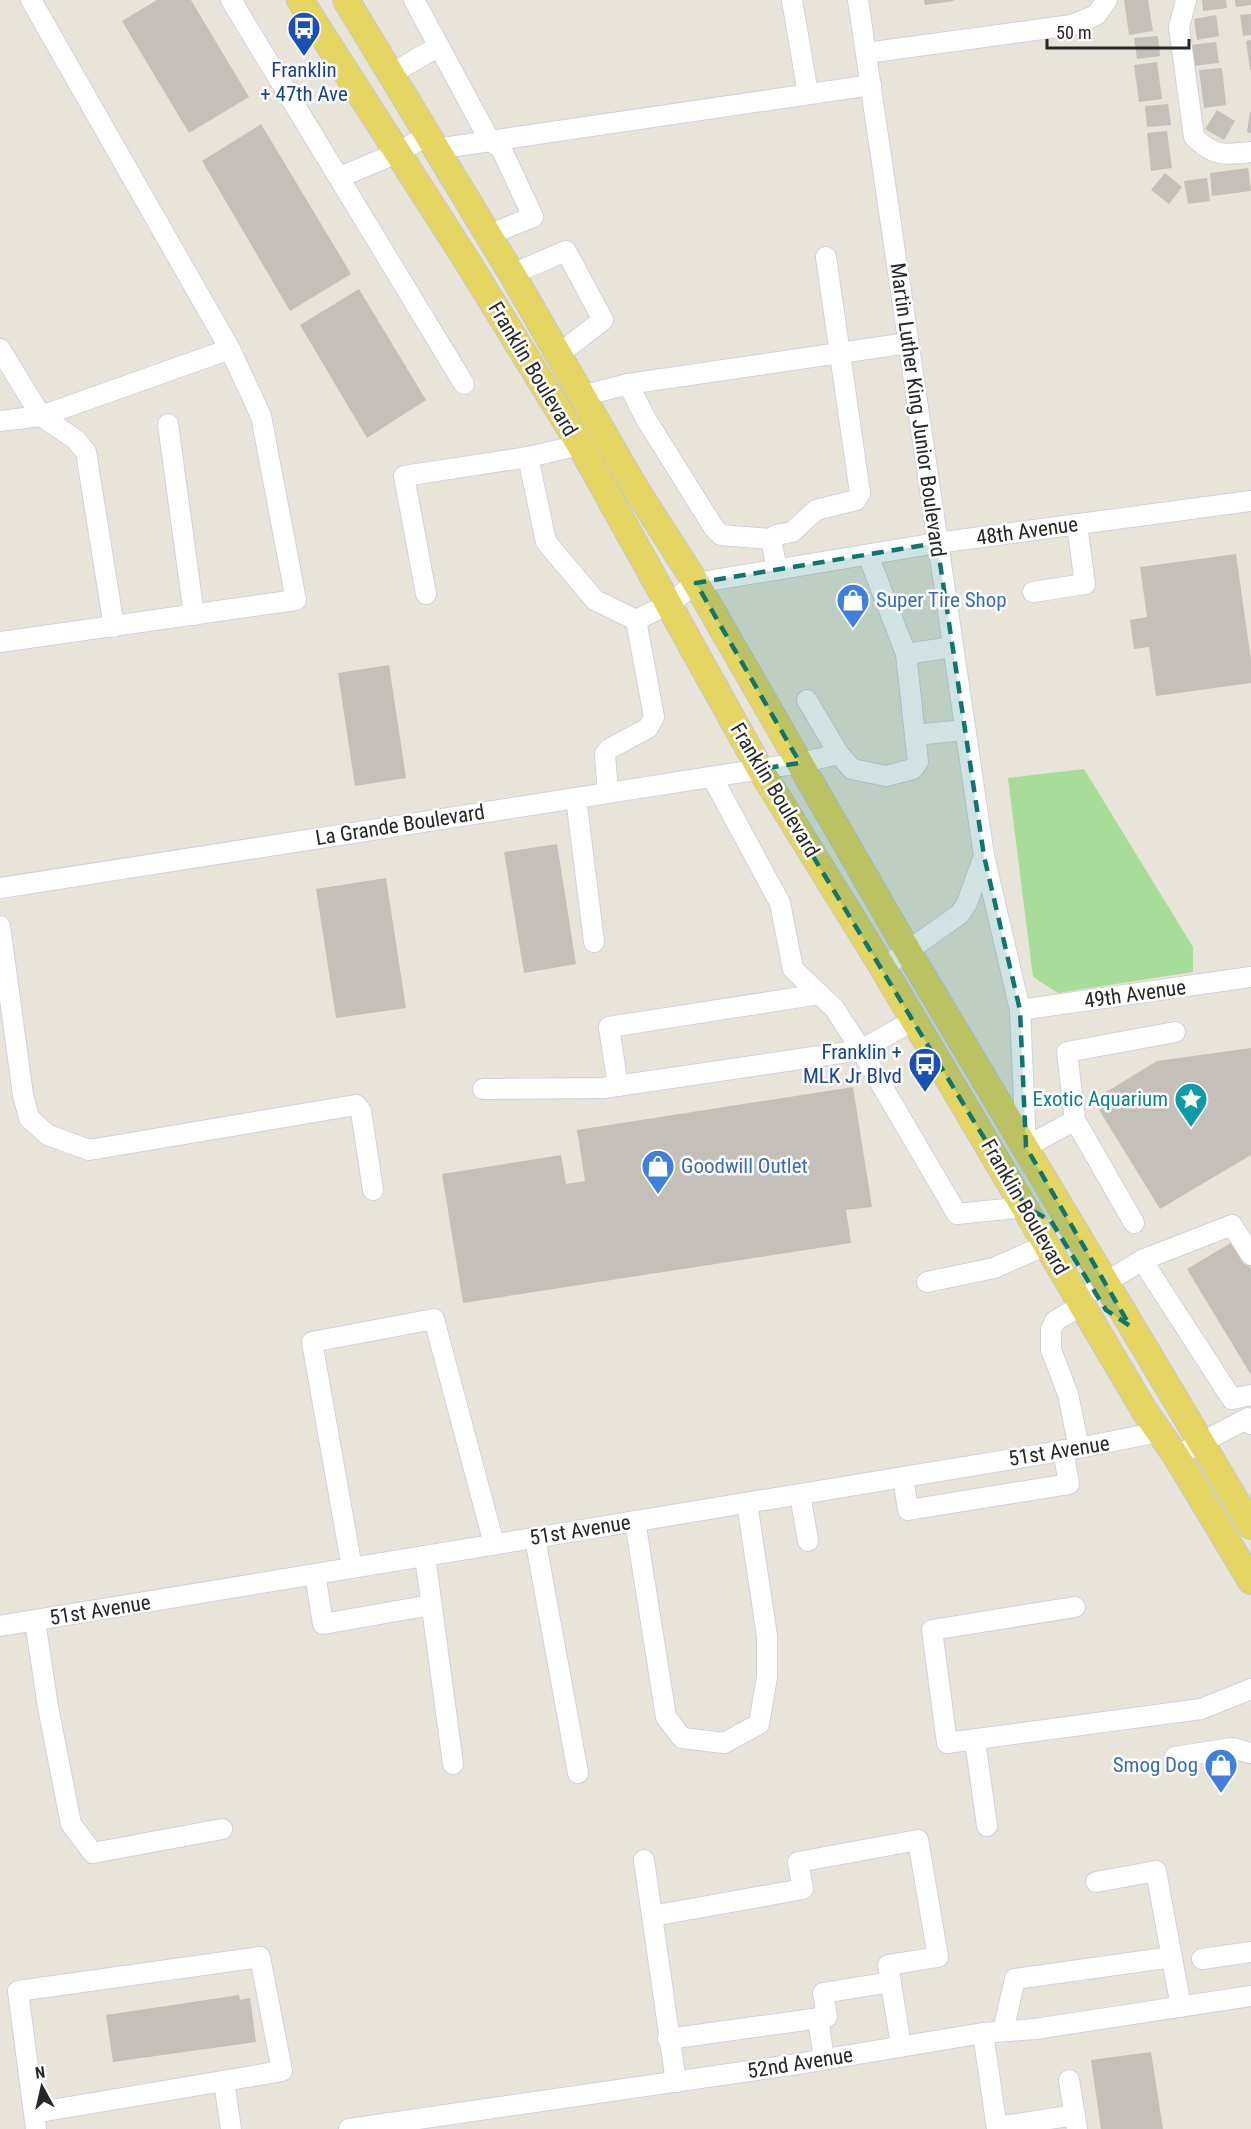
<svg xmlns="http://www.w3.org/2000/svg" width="1251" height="2129" viewBox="0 0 1251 2129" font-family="'Roboto Condensed',sans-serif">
  <rect width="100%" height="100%" fill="#e9e4d9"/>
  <polygon fill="#a8dc99" points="1084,769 1193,947 1193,972 1058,993 1033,977 1008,778"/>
  <g fill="#c4c0b9">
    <polygon points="157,0 191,0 249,97 189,133 122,21"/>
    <polygon points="924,0 953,0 954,1 925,5"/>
    <polygon points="1124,0 1148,0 1153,31 1129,35"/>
    <polygon points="1202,0 1226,0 1227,8 1203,11"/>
    <polygon points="1235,0 1251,0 1251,5 1236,7"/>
    <polygon points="1251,14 1251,35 1243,36 1240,15"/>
    <polygon points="1216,15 1219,36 1197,40 1194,19"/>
    <polygon points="1158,36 1160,56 1137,59 1134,38"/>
    <polygon points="1251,40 1251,70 1250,70 1246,41"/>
    <polygon points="1216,42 1219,63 1193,66 1191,45"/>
    <polygon points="1157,62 1162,99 1139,102 1134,65"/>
    <polygon points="1222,68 1226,105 1204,108 1199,70"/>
    <polygon points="1168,104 1171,125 1147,127 1145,106"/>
    <polygon points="1217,110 1235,121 1224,140 1205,129"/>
    <polygon points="1250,112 1251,112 1251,133 1247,132"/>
    <polygon points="261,124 351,274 290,311 202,161"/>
    <polygon points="1167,131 1172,168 1151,171 1147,133"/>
    <polygon points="1248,168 1251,191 1212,196 1210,173"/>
    <polygon points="1165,173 1182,187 1169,204 1151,190"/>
    <polygon points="1207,178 1210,201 1188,204 1184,181"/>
    <polygon points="359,289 426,400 367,438 300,325"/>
    <polygon points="1236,554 1251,660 1251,683 1156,696 1149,647 1134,649 1130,620 1147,617 1140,567"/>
    <polygon points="389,665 406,778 355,786 338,673"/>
    <polygon points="557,844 576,964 524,973 504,852"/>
    <polygon points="386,878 406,1008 336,1018 316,889"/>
    <polygon points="1251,1048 1251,1155 1160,1209 1093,1100 1157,1061"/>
    <polygon points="853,1087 872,1207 846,1210 851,1243 463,1303 442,1174 561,1155 566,1184 585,1181 577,1130"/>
    <polygon points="1234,1241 1251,1269 1251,1375 1187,1269"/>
    <polygon points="239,1995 240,2000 250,1998 256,2042 113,2062 106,2015"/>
    <polygon points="1151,2052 1163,2129 1101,2129 1091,2060"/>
  </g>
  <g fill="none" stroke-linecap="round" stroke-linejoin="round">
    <defs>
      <g id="minor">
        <polyline points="231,0 464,384"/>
        <polyline points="414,0 490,141 501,148 533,217 488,235"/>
        <polyline points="792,0 808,94"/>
        <polyline points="858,0 984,856 1020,1010 1026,1147 1075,1120"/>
        <path d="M1186,0L1179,27L1194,137C1214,157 1225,155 1251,152"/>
        <polyline points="866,53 1072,25 1096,15 1107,0"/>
        <polyline points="391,74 439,46"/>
        <polyline points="436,149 871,85"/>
        <polyline points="340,177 397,153 428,135"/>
        <polyline points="512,274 566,251 603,320 559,354"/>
        <polyline points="0,349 41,416 75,439 86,452 114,627"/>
        <polyline points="628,384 646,419 714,528 721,535 771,539"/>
        <polyline points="582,396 628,384 908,343"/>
        <polyline points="0,421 41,416 230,349"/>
        <polyline points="168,424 194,615"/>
        <polyline points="528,457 546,542 595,600 636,620 669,604 696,583 937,543 1251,501"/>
        <polyline points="868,555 906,654"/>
        <polyline points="777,570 771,539 776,535 792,532 816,510 856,500 860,493 826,257"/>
        <polyline points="1033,592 1085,584 1077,524"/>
        <polyline points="426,594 404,476 528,457 580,445"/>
        <polyline points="0,642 296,600 261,416 230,349 31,0"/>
        <polyline points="807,700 839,754 852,769 886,776 913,769 918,762 906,654 953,647"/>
        <polyline points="915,735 965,730"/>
        <polyline points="712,777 780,903 793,969 835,1009 861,1050 914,1020"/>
        <polyline points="608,793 605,754 609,749 648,728 654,717 636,620"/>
        <polyline points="576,798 594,942"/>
        <polyline points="0,888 800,763 839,754"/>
        <polyline points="0,926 23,1095 29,1118 48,1135 89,1150 356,1105 361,1111 373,1190"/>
        <polyline points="883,968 960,914 967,903 984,856"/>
        <polyline points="1020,1010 1251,977"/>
        <polyline points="618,1086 609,1027 820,994"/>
        <polyline points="483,1089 603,1088 861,1050 957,1214 1026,1207"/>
        <polyline points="1134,1223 1075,1120 1067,1052 1175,1032"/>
        <polyline points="1142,1260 1232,1399 1251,1395"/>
        <polyline points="927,1282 994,1268 1048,1244"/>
        <polyline points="1094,1290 1142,1260 1232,1225 1251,1255"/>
        <polyline points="1079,1448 1068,1394 1051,1350 1051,1330 1055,1321 1082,1305"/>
        <polyline points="1176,1456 1248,1418 1251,1424"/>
        <polyline points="903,1477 908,1510 1069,1484 1063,1450"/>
        <polyline points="800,1494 808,1541"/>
        <polyline points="635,1521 666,1717 682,1738 724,1743 759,1724 767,1677 767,1636 747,1503"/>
        <polyline points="535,1538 578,1773"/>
        <polyline points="425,1556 453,1764"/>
        <polyline points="352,1568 312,1342 434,1319 494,1544"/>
        <polyline points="315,1574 323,1624 431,1605"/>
        <polyline points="1075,1607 932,1630 947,1743 1201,1709 1251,1689"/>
        <polyline points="35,1621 48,1707 71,1824 93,1853 222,1829"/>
        <polyline points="0,1626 1079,1448 1159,1432"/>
        <polyline points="975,1740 987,1826"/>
        <polyline points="1175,1757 1232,1748 1251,1753"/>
        <polyline points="644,1860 676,2082"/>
        <polyline points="1096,1882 1156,1871 1181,2007"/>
        <polyline points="652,1916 803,1889 798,1862 918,1840 938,1957 888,1965 901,2046"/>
        <polyline points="1202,1959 1251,1952"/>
        <polyline points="818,2018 824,2059"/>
        <polyline points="1003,2031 1015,1979 1172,1957"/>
        <polyline points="983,2033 997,2129"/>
        <polyline points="668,2039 827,2017 823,1993 891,1982"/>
        <polyline points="1069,2080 1077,2129"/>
        <polyline points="224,2081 231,2129"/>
        <polyline points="34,2113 282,2071 260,1957 18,1991 36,2129"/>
        <polyline points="997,2127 1075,2115"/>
        <polyline points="349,2129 791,2065 983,2033 1035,2029 1251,1996"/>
      </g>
      <g id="major">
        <polyline points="300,0 467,261 580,445 760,769 883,968 1144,1410 1176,1456 1251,1581"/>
        <polyline points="346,0 512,274 634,486 696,583 909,953 1251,1526"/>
      </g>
    </defs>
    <use href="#minor" stroke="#cfd0df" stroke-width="22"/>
    <use href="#major" stroke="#c7c7c7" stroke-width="28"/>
    <use href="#minor" stroke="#fff" stroke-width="20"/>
    <use href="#major" stroke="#e5d562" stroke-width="26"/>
  </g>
  <path fill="#0f766e" fill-opacity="0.2" stroke="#0f766e" stroke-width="4.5" stroke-dasharray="12 8" stroke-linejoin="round" d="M937,543L984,856L1020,1010L1026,1147L1130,1326L1106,1310L1051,1221L1026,1207L760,769L800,763L696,583Z"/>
  <defs>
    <symbol id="bus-pin" viewBox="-11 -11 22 30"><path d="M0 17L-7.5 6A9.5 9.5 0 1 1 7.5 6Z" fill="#1a4fb4" stroke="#fff"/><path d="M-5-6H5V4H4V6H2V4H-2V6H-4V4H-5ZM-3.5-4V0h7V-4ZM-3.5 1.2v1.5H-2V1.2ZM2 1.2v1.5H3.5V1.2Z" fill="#fff"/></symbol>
    <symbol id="shop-pin" viewBox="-11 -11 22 30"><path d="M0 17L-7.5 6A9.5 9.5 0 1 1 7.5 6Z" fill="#3f7fe0" stroke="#fff"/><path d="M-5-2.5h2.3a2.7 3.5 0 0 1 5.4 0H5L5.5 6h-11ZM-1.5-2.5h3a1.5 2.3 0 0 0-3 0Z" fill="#fff"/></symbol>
    <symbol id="sight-pin" viewBox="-11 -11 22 30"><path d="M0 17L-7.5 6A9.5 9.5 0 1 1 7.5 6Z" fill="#0f9aa8" stroke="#fff"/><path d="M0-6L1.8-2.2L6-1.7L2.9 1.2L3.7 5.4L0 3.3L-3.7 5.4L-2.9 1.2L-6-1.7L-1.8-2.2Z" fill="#fff"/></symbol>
  </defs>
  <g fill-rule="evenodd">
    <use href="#bus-pin" x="285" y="9" width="38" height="52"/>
    <use href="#shop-pin" x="834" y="581" width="38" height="52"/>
    <use href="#bus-pin" x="906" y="1045" width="38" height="52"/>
    <use href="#sight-pin" x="1172" y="1080" width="38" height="52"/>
    <use href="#shop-pin" x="639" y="1147" width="38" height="52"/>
    <use href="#shop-pin" x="1202" y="1746" width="38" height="52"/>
  </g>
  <g text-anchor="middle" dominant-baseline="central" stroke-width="5" stroke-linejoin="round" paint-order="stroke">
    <g font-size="21" fill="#164399" stroke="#fff">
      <text x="304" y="70">Franklin<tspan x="304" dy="24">+ 47th Ave</tspan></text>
      <text x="902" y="1052" text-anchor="end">Franklin +<tspan x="902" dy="24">MLK Jr Blvd</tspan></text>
    </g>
    <g font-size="21" fill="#272727" stroke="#fff">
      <text transform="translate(533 369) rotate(59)">Franklin Boulevard</text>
      <text transform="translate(918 410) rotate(82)">Martin Luther King Junior Boulevard</text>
      <text transform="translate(1027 531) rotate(-8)">48th Avenue</text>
      <text transform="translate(775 790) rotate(59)">Franklin Boulevard</text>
      <text transform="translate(400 825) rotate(-9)">La Grande Boulevard</text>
      <text transform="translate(1135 994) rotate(-8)">49th Avenue</text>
      <text transform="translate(1025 1207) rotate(60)">Franklin Boulevard</text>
      <text transform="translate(1059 1451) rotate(-9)">51st Avenue</text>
      <text transform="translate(580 1530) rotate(-9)">51st Avenue</text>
      <text transform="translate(100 1610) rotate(-9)">51st Avenue</text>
      <text transform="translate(800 2063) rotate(-9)">52nd Avenue</text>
    </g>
    <g font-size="21" fill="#366cbe" stroke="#fff" text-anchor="start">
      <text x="876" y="600">Super Tire Shop</text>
      <text x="681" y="1166">Goodwill Outlet</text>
      <text x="1198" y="1765" text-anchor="end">Smog Dog</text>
    </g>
    <g font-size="21" fill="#0d838f" stroke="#fff" text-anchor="end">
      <text x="1168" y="1099">Exotic Aquarium</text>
    </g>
  </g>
  <g transform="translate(42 2087) rotate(352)" stroke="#ffffff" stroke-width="4.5" paint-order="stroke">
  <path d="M0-4.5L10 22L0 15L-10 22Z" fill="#272727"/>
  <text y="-9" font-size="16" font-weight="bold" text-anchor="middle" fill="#272727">N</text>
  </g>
  <path d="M1047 39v9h142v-9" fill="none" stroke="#272727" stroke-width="3"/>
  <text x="1056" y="39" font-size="18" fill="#272727" stroke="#ffffff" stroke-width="4.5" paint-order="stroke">50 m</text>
</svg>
